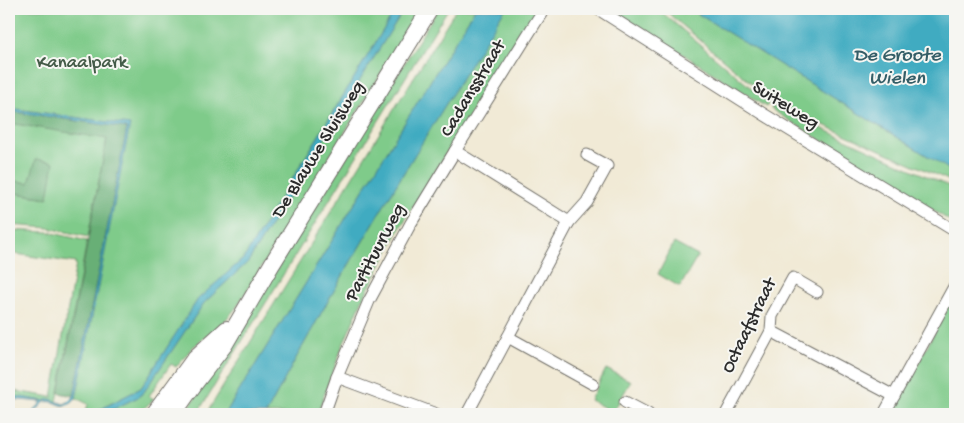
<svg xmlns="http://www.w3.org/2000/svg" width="964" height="423" viewBox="0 0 964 423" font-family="'Gochi Hand',sans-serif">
  <rect width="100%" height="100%" fill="#f6f6f2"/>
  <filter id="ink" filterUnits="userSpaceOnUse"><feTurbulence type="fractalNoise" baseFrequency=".02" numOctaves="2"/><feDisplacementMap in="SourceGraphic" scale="10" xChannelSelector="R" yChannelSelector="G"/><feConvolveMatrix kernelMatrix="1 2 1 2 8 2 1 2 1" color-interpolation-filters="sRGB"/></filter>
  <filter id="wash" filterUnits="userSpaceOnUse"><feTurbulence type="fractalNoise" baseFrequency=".0096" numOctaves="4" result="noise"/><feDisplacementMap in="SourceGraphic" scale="20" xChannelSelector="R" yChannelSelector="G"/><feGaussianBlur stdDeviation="1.12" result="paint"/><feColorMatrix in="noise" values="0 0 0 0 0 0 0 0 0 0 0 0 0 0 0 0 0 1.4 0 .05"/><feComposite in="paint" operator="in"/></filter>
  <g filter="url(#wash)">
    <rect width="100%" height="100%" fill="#f1ead6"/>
    <g fill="#7fcb8a" stroke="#557b5a">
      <polygon points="9,9 396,9 244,258 198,299 141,388 104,407 99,412 102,414 85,414 88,404 76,398 129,125 9,108"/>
      <polygon points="404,9 421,9 236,308 222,324 193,347 176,367 171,364 149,396 154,399 138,414 103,414 138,397 144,392 204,303 248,262"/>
      <polygon points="438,9 448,9 197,414 184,414 213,372"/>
      <polygon points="456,9 475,9 225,414 206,414"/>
      <path d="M505,9H537L400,228L362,301L343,345L317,414H266C339,275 422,142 505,9Z"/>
      <polygon points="612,9 658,9 769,103 766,107"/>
      <polygon points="663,9 690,9 955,173 955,183 776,104"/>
      <polygon points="773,106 955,189 955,224 771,109"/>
      <polygon points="9,123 107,138 88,237 49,228 9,225 9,192 48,198 29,183 9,180"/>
      <polygon points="9,230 48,232 87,241 57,402 53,400 44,401 9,395 9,390 52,397 76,263 9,253"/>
      <polygon points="674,243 698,256 680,287 658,274"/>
      <polygon points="955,294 955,408 953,414 891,414"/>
      <polygon points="606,369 631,381 613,412 590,400"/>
    </g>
    <g fill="#67af76" stroke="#496d50">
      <polygon points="9,111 127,128 74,396 59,393 107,139 9,123"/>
      <polygon points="36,159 54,162 48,198 9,192 9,180 29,183"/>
    </g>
    <g fill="#41abc1" stroke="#366b76">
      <polygon points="396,9 404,9 248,262 204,303 144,392 138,397 103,414 99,412 99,410 141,388 198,299 244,258"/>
      <path d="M475,9H505C422,142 339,275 266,414H225Z"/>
      <polygon points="690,9 955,9 955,173"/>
      <path d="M9,108L130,125L76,398C61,414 60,399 45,402L33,414H31L42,402L9,399V395L44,401L50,399L64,404L68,402L74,396L127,128L9,111Z"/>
    </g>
  </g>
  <g filter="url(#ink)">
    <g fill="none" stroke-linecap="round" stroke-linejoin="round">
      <defs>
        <g id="minor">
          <polyline points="544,9 455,151 569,222"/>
          <polyline points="598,9 765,115 955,231"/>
          <polyline points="771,331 894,396"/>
          <polyline points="508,337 593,384"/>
          <polyline points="337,377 369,301 411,223 455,151"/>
          <polyline points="625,402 648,414"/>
          <polyline points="324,414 337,377 436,414"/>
          <polyline points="467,414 569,222 587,202 607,166 587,155"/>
          <polyline points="726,414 771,331 772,316 793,278 817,292"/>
          <polyline points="884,414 955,285"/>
        </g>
        <g id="secondary">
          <polyline points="154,414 195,358 227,329"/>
          <polyline points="173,414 195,383 225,344 272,264 430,9"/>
        </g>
      </defs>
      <use href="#minor" stroke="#706e67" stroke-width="13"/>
      <use href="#secondary" stroke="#706e67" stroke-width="18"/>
      <use href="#minor" stroke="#fff" stroke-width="11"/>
      <use href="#secondary" stroke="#fff" stroke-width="16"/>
    </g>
  </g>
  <g text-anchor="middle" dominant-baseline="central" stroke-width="4" stroke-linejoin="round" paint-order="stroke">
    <g font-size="19" fill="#445b48" stroke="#f6f6f2">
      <text x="82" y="63">Kanaalpark</text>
    </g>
    <g font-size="19" fill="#2b2b2b" stroke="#f6f6f2">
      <text transform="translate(474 89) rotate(-59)">Cadansstraat</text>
      <text transform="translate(785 106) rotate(32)">Suiteweg</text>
      <text transform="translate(319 150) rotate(-58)">De Blauwe Sluisweg</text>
      <text transform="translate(376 253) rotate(-62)">Partituurweg</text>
      <text transform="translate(750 326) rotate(-64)">Octaafstraat</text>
    </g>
    <g font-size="20" font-style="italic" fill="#345e67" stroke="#f6f6f2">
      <text x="897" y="56">De Groote<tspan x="897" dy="23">Wielen</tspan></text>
    </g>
  </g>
  <rect width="964" height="423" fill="none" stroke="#f6f6f2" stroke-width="30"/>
</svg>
